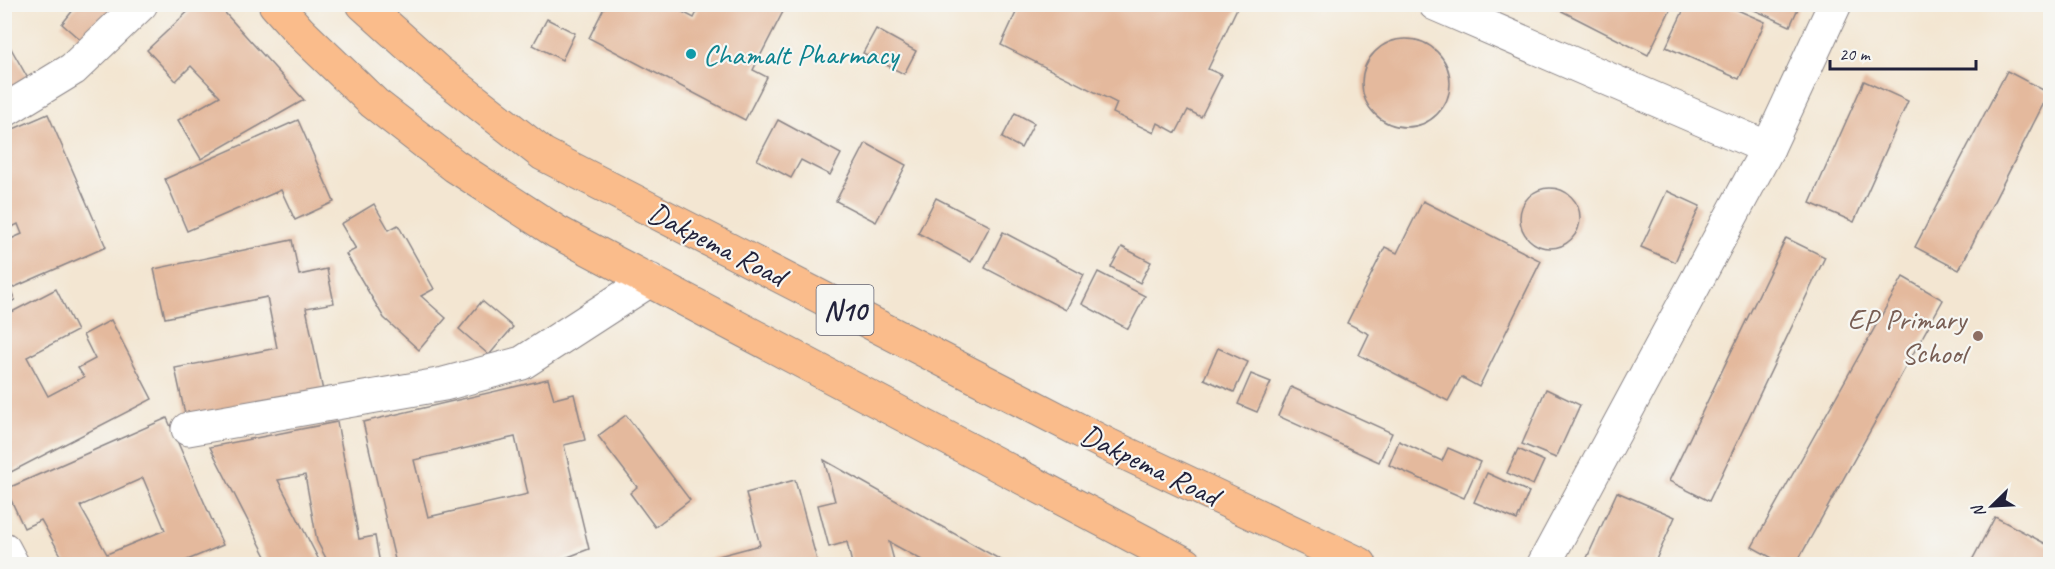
<svg xmlns="http://www.w3.org/2000/svg" width="2055" height="569" viewBox="0 0 2055 569" font-family="Caveat,sans-serif">
  <rect width="100%" height="100%" fill="#f6f6f2"/>
  <filter id="ink" filterUnits="userSpaceOnUse"><feTurbulence type="fractalNoise" baseFrequency=".0167" numOctaves="2"/><feDisplacementMap in="SourceGraphic" scale="12" xChannelSelector="R" yChannelSelector="G"/><feConvolveMatrix kernelMatrix="1 2 1 2 8 2 1 2 1" color-interpolation-filters="sRGB"/></filter>
  <filter id="wash" filterUnits="userSpaceOnUse"><feTurbulence type="fractalNoise" baseFrequency=".008" numOctaves="4" result="noise"/><feDisplacementMap in="SourceGraphic" scale="24" xChannelSelector="R" yChannelSelector="G"/><feGaussianBlur stdDeviation="1.35" result="paint"/><feColorMatrix in="noise" values="0 0 0 0 0 0 0 0 0 0 0 0 0 0 0 0 0 1.4 0 .05"/><feComposite in="paint" operator="in"/></filter>
  <g filter="url(#wash)">
    <rect width="100%" height="100%" fill="#f3e6d2"/>
    <g id="blocks">
      <g fill="#e4b99d" fill-rule="evenodd">
        <polygon points="78,4 120,4 86,45 62,24"/>
        <polygon points="196,4 217,4 304,100 201,159 178,120 220,96 191,66 176,81 147,50"/>
        <polygon points="606,4 676,4 675,8 694,18 701,4 787,4 753,70 767,77 745,120 589,38"/>
        <polygon points="1020,4 1239,4 1208,69 1222,75 1201,117 1188,110 1176,133 1158,123 1154,133 1113,113 1117,103 1001,45"/>
        <polygon points="1548,4 1673,4 1648,55"/>
        <polygon points="1741,4 1800,4 1790,26"/>
        <polygon points="1686,5 1726,5 1765,22 1739,79 1666,47"/>
        <polygon points="547,19 575,33 562,60 533,45"/>
        <polygon points="876,29 916,51 904,74 863,53"/>
        <polygon points="4,36 35,91 4,108"/>
        <circle cx="1406" cy="83" r="44"/>
        <polygon points="2007,71 2049,93 1959,270 1915,247"/>
        <polygon points="1864,81 1908,101 1854,222 1810,203"/>
        <polygon points="1015,113 1034,123 1021,148 1002,138"/>
        <polygon points="48,114 106,247 10,289 15,300 4,305 4,242 22,234 18,224 4,231 4,133"/>
        <polygon points="298,120 334,202 295,220 281,190 187,231 165,179"/>
        <polygon points="778,120 841,154 830,175 801,160 791,178 757,160"/>
        <polygon points="866,143 906,165 876,222 836,201"/>
        <circle cx="1550" cy="218" r="30"/>
        <polygon points="1667,191 1700,206 1675,262 1641,247"/>
        <polygon points="936,198 990,226 971,262 918,233"/>
        <polygon points="1423,201 1541,261 1479,387 1461,377 1448,401 1359,355 1369,334 1347,323 1385,247 1397,253"/>
        <polygon points="374,204 389,230 398,225 434,289 421,296 446,318 419,350 384,318 346,254 356,249 341,224"/>
        <polygon points="1003,232 1084,275 1066,310 985,268"/>
        <polygon points="1786,238 1825,257 1709,501 1669,481"/>
        <polygon points="292,240 299,275 327,269 334,303 306,308 323,391 186,419 175,368 277,348 267,297 165,318 154,269"/>
        <polygon points="1122,247 1151,262 1140,283 1111,267"/>
        <polygon points="1098,272 1145,296 1128,329 1082,304"/>
        <polygon points="1903,277 1943,300 1796,564 1783,564 1752,547"/>
        <polygon points="56,289 77,331 27,357 48,396 84,377 78,368 95,359 83,335 111,320 152,399 11,472 4,459 4,316"/>
        <polygon points="482,301 513,327 489,355 459,329"/>
        <polygon points="1218,348 1248,362 1234,392 1204,379"/>
        <polygon points="1251,374 1271,382 1257,412 1238,404"/>
        <path d="M548,379L554,399L574,394L585,440L564,445L589,549L555,562L556,564H396L363,422ZM515,437L528,494L428,517L414,460Z"/>
        <polygon points="1291,387 1392,433 1379,462 1278,416"/>
        <polygon points="1546,389 1580,405 1556,458 1522,444"/>
        <polygon points="626,415 690,500 655,527 630,493 637,487 598,436"/>
        <path d="M167,418L223,545L178,564H66L41,520L24,528L6,489ZM143,478L165,530L107,554L80,506Z"/>
        <polygon points="337,422 359,539 375,536 380,564 329,564 317,541 305,475 278,480 321,564 270,564 210,447"/>
        <polygon points="1399,441 1442,461 1448,448 1480,462 1464,498 1389,465"/>
        <polygon points="1518,449 1544,461 1533,485 1507,473"/>
        <polygon points="824,460 1008,564 929,564 889,542 895,564 852,564 847,542 829,547 818,505 835,501"/>
        <polygon points="1487,473 1529,492 1517,520 1474,502"/>
        <polygon points="795,480 818,564 689,564 760,545 746,493"/>
        <polygon points="1617,492 1675,517 1654,564 1596,564 1586,560"/>
        <polygon points="1995,517 2050,546 2050,560 2048,564 1970,564"/>
      </g>
    </g>
  </g>
  <g filter="url(#ink)">
    <use href="#blocks" fill-opacity="0" stroke="#8a8486" stroke-width="1.5"/>
    <g fill="none" stroke-linecap="round" stroke-linejoin="round">
      <defs>
        <g id="street">
          <polyline points="1435,4 1768,148"/>
          <polyline points="4,111 73,69 141,4"/>
          <polyline points="188,429 444,384 522,363 650,280"/>
          <polyline points="4,549 12,564"/>
          <polyline points="1544,564 1768,148 1835,4"/>
        </g>
        <g id="highway">
          <polyline points="275,4 300,32 374,103 455,166 557,232 1186,564"/>
          <polyline points="363,4 437,71 543,154 1108,445 1360,564"/>
        </g>
      </defs>
      <use href="#street" stroke="#8a8486" stroke-width="35"/>
      <use href="#highway" stroke="#8a8486" stroke-width="35"/>
      <use href="#street" stroke="#fff" stroke-width="33"/>
      <use href="#highway" stroke="#fabc8b" stroke-width="33"/>
    </g>
  </g>
  <circle fill="#0f9aa8" stroke="#f6f6f2" stroke-width="2" cx="691" cy="54" r="6"/>
  <circle fill="#8d6e63" stroke="#f6f6f2" stroke-width="2" cx="1978" cy="336" r="6"/>
  <g text-anchor="middle" dominant-baseline="central" stroke-width="4.5" stroke-linejoin="round" paint-order="stroke">
    <rect fill="#f6f6f2" stroke="#626272" stroke-width="1.5" x="816.5" y="285" width="57" height="50" rx="4.5"/>
    <g font-size="28" font-weight="bold" fill="#22223b">
      <text x="845" y="310">N10</text>
    </g>
    <g font-size="30" fill="#0d838f" stroke="#f6f6f2" text-anchor="start">
      <text x="703" y="54">Chamalt Pharmacy</text>
    </g>
    <g font-size="30" fill="#22223b" stroke="#f6f6f2">
      <text transform="translate(717 244) rotate(27)">Dakpema Road</text>
      <text transform="translate(1150 465) rotate(26)">Dakpema Road</text>
    </g>
    <g font-size="30" fill="#785e54" stroke="#f6f6f2" text-anchor="end">
      <text x="1966" y="319">EP Primary<tspan x="1966" dy="34">School</tspan></text>
    </g>
  </g>
  <rect width="2055" height="569" fill="none" stroke="#f6f6f2" stroke-width="24"/>
  <g transform="translate(1992 506) rotate(246)" stroke="#f6f6f2" stroke-width="4.5" paint-order="stroke">
  <path d="M0-4.5L10 22L0 15L-10 22Z" fill="#22223b"/>
  <text y="-9" font-size="16" font-weight="bold" text-anchor="middle" fill="#22223b">N</text>
  </g>
  <path d="M1830 60v9h146v-9" fill="none" stroke="#22223b" stroke-width="3"/>
  <text x="1839" y="60" font-size="18" fill="#22223b" stroke="#f6f6f2" stroke-width="4.5" paint-order="stroke">20 m</text>
</svg>
